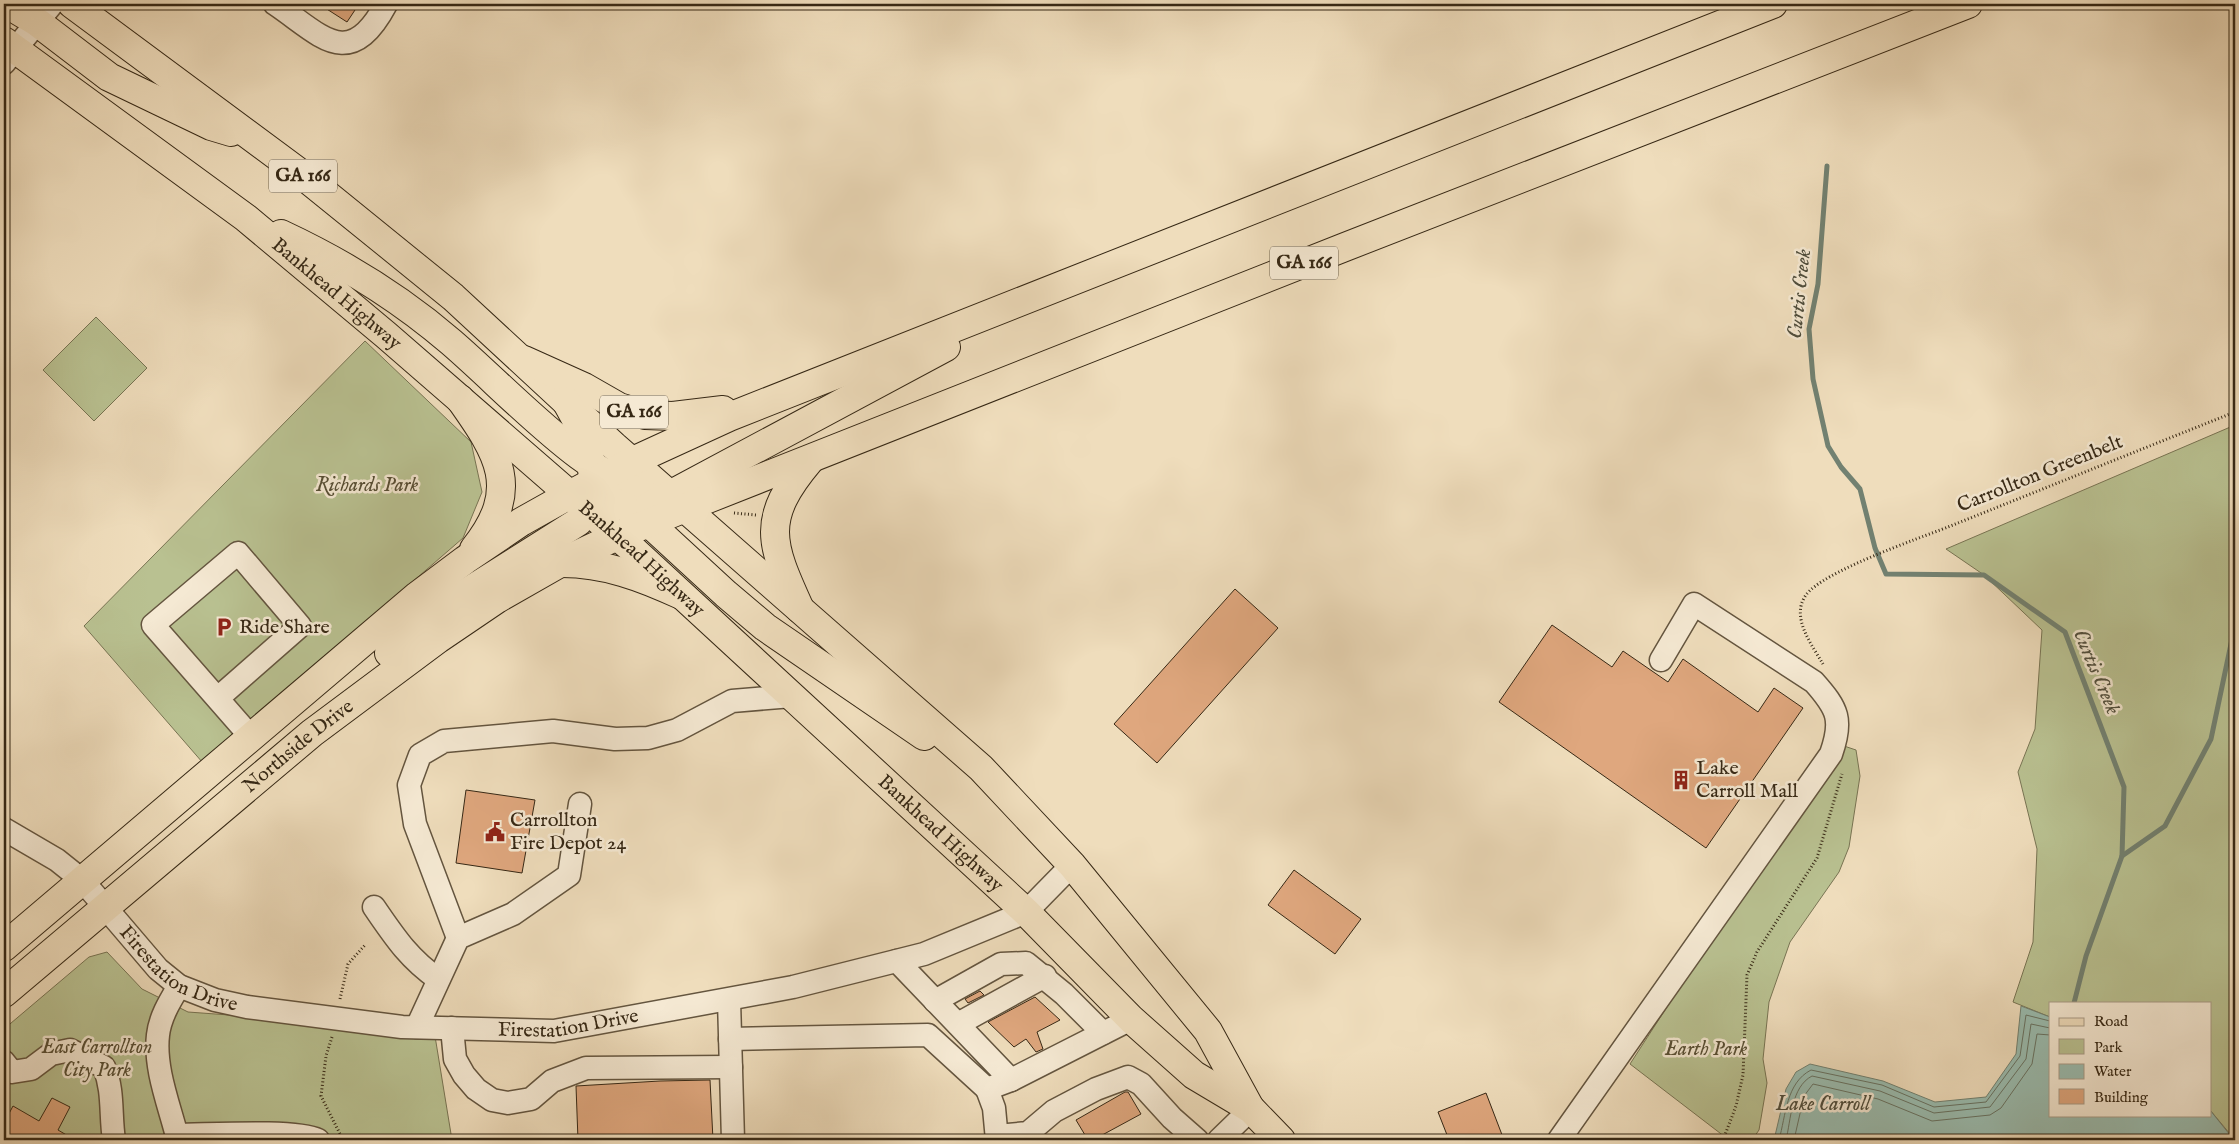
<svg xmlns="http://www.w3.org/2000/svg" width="2239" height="1144" viewBox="0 0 2239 1144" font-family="'IM FELL English',serif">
  <rect width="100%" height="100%" fill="#efddbc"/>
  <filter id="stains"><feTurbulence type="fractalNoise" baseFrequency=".004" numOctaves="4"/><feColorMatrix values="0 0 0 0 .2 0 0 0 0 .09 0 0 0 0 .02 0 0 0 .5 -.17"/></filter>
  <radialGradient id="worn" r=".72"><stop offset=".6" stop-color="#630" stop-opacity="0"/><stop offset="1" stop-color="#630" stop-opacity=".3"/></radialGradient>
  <g fill="#b9c191" stroke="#787453">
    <polygon points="96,317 147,368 94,421 43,370"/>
    <polygon points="365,341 471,442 482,492 463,538 203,763 84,626"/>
    <polygon points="2235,425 2235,1140 2210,1110 2210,1003 2050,1003 2050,1017 2013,1002 2033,942 2037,849 2018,772 2035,729 2042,630 1984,575 1946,549"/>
    <polygon points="1844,746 1856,750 1860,776 1849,847 1839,872 1790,942 1769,1002 1763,1059 1767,1083 1759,1130 1752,1140 1729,1140 1630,1064 1831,754"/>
    <polygon points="107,952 142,989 188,1012 434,1030 452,1140 4,1140 4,1029 89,957"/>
  </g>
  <polygon fill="#9abcaf" stroke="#728171" points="2021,1006 2050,1017 2050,1115 2210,1115 2210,1110 2234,1140 1774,1140 1786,1089 1796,1072 1810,1064 1883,1081 1935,1102 1986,1097 2016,1054"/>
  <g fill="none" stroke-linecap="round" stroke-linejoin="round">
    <g stroke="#687262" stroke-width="1">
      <path d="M1779,1140C1786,1115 1786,1083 1811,1070L1882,1085L1934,1107L1986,1102L2020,1056L2026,1015L2050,1021"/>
      <path d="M1786,1140C1791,1120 1791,1087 1812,1076L1880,1091L1934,1113L1990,1107L2026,1059L2031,1024L2050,1028"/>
      <polyline points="1794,1140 1804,1096 1813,1084 1878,1099 1932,1121 1990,1115 2001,1108 2032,1064 2037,1034 2050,1035"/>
    </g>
    <g stroke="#728171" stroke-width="5">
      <polyline points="1827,166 1818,284 1809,329 1813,379 1828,446 1841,467 1860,489 1875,548 1886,574 1984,575 2065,632 2124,787 2122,856 2086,956 2074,1003"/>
      <polyline points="2122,856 2165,826 2211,739 2235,625"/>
    </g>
  </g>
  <g fill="#dfa77e" stroke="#362815">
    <polygon points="319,4 359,4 347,22"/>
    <polygon points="1235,589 1278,628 1157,763 1114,724"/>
    <polygon points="1552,625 1612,667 1623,651 1668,682 1683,659 1758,712 1774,688 1803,708 1706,848 1499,702"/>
    <polygon points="466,790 535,800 522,873 456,863"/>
    <polygon points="1294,870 1361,919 1335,954 1268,905"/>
    <polygon points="980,991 984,995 968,1003 965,999"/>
    <polygon points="1035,997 1060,1020 1037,1032 1043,1049 1036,1052 1026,1039 1014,1047 988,1022"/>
    <polygon points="710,1080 713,1140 578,1140 576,1086 660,1081"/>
    <polygon points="1125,1092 1128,1092 1141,1114 1093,1140 1088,1140 1076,1120"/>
    <polygon points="1486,1093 1504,1140 1449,1140 1438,1112"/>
    <polygon points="52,1098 70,1107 58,1130 75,1140 4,1140 4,1123 13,1106 39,1121"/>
  </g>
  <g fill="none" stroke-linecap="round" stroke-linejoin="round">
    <defs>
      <g id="minor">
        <path d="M275,4C321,35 349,73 386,4"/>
        <polyline points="4,63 52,4"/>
        <polyline points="218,698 300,626 238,553 153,625 251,737"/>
        <path id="s1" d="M4,829L57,860L82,880L158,969L179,986L215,1000L247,1007L402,1027L554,1031L793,987L924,954L1026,912L1072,865"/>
        <path d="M374,907C394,936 408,958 438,979"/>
        <polyline points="458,938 415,824 409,785 420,755 444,741 553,731 615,739 648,738 677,730 732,701 792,696"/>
        <polyline points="897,961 1011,1080 987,1089 994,1108 997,1140"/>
        <polyline points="729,1000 733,1140"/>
        <polyline points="935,1001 1001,964 1026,963 1064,994 1103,1033"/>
        <polyline points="958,1024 1045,976"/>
        <polyline points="417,1027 458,938 513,914 569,875 580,804"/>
        <polyline points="452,1028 455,1059 464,1075 476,1089 492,1100 508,1103 531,1099 552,1081 586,1068 731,1067"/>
        <polyline points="730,1039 928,1035 987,1089"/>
        <path d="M4,1062L12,1072L31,1069L51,1054L70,1050L104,1067C114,1091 110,1115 114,1140"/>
        <polyline points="1011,1080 1131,1019"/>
        <path d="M176,1135C207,1135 295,1129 318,1140"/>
        <polyline points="997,1136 1028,1133 1054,1111 1096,1089 1128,1077 1141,1084 1172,1118 1197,1140"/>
        <path d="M178,1140C170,1107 154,1069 158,1035C160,1017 170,1001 179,986"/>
        <polyline points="1219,1140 1251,1109"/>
        <path d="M1559,1140L1831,754C1843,720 1838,709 1814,682L1694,604L1661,660"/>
      </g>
      <g id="major">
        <polyline points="7,4 37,22 109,77 211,126 231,132"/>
        <polyline points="72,4 300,173 453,297 614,446 981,768 1072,865 1208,1031 1250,1108"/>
        <path id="s2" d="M4,41L246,218L386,335L630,547L1026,912L1131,1019L1194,1075L1251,1109L1281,1140"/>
        <path d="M281,234C341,262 401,299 451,342C517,399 587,481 673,505"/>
        <polyline points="571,494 603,497 638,513 726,594 765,627 924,736"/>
      </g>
      <g id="highway">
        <polyline points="524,360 584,387 619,407 645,415 673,416 723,410"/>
        <path d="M460,399C499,454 522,489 474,549"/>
        <polyline points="649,506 946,347"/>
        <path d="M562,563C605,563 642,577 681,595"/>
        <path d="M800,609C770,543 760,519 810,460"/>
        <path d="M389,653L442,608L578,522C609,490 585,433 566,401"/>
        <polyline points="4,947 417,596 465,560 521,522 571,494 633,461 729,417 1773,4"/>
        <path id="s3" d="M4,993L312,733L438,639L497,599L560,563L617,536L685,508L1345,247L1968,4"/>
      </g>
    </defs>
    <use href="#minor" stroke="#64553f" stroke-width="25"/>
    <use href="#major" stroke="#362815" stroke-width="30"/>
    <use href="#highway" stroke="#362815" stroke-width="30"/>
    <g stroke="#362815" stroke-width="3" stroke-dasharray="1 2.5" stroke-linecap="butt">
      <polyline points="734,513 756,515"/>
      <path d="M1823,664C1812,645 1790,617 1806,595C1822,572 1917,539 1948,527C2043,489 2139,450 2235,412"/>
      <polyline points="340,999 348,964 365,945"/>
      <polyline points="332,1037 326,1056 321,1096 343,1140"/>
      <polyline points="1723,1140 1736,1106 1743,1075 1747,975 1757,952 1817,858 1842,774"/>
    </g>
    <use href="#minor" stroke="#f5e9d3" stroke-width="22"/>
    <use href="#major" stroke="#efddbc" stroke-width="28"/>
    <use href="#highway" stroke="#efddbc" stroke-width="28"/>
  </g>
  <defs>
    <symbol id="parking-bare" viewBox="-9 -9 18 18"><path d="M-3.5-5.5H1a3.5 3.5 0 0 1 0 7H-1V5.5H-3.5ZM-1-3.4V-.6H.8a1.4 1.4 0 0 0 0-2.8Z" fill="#8f2418" stroke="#f5e9d3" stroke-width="2.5" paint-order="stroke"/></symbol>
    <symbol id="building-bare" viewBox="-9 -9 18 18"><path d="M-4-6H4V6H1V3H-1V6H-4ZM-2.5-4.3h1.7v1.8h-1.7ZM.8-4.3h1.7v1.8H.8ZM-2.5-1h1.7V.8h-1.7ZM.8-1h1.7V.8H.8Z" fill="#8f2418" stroke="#f5e9d3" stroke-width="2.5" paint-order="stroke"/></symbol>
    <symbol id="civic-bare" viewBox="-9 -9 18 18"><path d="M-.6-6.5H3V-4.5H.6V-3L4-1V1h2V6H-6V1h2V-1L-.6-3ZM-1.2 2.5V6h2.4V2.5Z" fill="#8f2418" stroke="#f5e9d3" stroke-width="2.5" paint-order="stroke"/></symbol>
  </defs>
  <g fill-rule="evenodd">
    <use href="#parking-bare" x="210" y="613" width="28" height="28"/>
    <use href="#building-bare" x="1667" y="766" width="28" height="28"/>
    <use href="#civic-bare" x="481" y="818" width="28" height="28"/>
  </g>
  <g text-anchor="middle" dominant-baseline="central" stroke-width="5" stroke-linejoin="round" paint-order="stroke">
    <g fill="#f5e9d3" stroke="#6f624e" stroke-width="1">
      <rect x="269" y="159.5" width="68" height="33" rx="4"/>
      <rect x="1270" y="246.5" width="68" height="33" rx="4"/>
      <rect x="600" y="395.5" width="68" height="33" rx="4"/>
    </g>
    <g font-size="19" font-weight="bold" fill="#362815">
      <text x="303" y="176">GA 166</text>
      <text x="1304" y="263">GA 166</text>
      <text x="634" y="412">GA 166</text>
    </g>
    <g font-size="20" fill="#362815" stroke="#f5e9d3">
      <text stroke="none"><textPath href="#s2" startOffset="418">Bankhead Highway</textPath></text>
      <text transform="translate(2040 474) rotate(-22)">Carrollton Greenbelt</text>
      <text stroke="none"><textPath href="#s2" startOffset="822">Bankhead Highway</textPath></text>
      <text stroke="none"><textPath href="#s3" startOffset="384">Northside Drive</textPath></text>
      <text stroke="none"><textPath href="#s2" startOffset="1228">Bankhead Highway</textPath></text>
      <text stroke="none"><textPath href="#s1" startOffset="228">Firestation Drive</textPath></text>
      <text stroke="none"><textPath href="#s1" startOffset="632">Firestation Drive</textPath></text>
    </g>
    <g font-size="20" font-style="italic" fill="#574e34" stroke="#f5e9d3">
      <text x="367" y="485">Richards Park</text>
      <text x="97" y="1047">East Carrollton<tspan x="97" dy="23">City Park</tspan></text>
      <text x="1706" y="1049">Earth Park</text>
    </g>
    <g font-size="20" fill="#362815" stroke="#f5e9d3" text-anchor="start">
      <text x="239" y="627">Ride Share</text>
      <text x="1696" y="768">Lake<tspan x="1696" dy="23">Carroll Mall</tspan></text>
      <text x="510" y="820">Carrollton<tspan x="510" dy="23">Fire Depot 24</tspan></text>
    </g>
    <g font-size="21" font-style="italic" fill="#4f4d3c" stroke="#f5e9d3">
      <text transform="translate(1800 294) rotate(-84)">Curtis Creek</text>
      <text transform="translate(2096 672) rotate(67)">Curtis Creek</text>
      <text x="1823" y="1104">Lake Carroll</text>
    </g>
  </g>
  <rect width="2239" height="1144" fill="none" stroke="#efddbc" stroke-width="20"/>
  <rect x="5" y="5" width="2229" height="1134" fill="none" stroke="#362815" stroke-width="2.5"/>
  <rect x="10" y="10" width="2219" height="1124" fill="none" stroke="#362815"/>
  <rect x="2049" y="1002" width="162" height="115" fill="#f5e9d3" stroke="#a99c87"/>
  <rect x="2059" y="1018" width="25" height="8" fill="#efddbc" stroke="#a99c87"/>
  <text x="2094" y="1026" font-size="15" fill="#362815">Road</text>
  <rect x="2059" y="1039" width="25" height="15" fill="#b9c191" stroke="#a99c87"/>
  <text x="2094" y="1052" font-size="15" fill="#362815">Park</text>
  <rect x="2059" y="1064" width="25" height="15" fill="#9abcaf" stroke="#a99c87"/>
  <text x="2094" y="1076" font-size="15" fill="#362815">Water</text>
  <rect x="2059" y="1089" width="25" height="15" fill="#dfa77e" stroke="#a99c87"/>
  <text x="2094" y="1102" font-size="15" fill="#362815">Building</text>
  <rect width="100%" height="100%" filter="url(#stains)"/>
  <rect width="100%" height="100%" fill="url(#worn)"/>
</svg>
